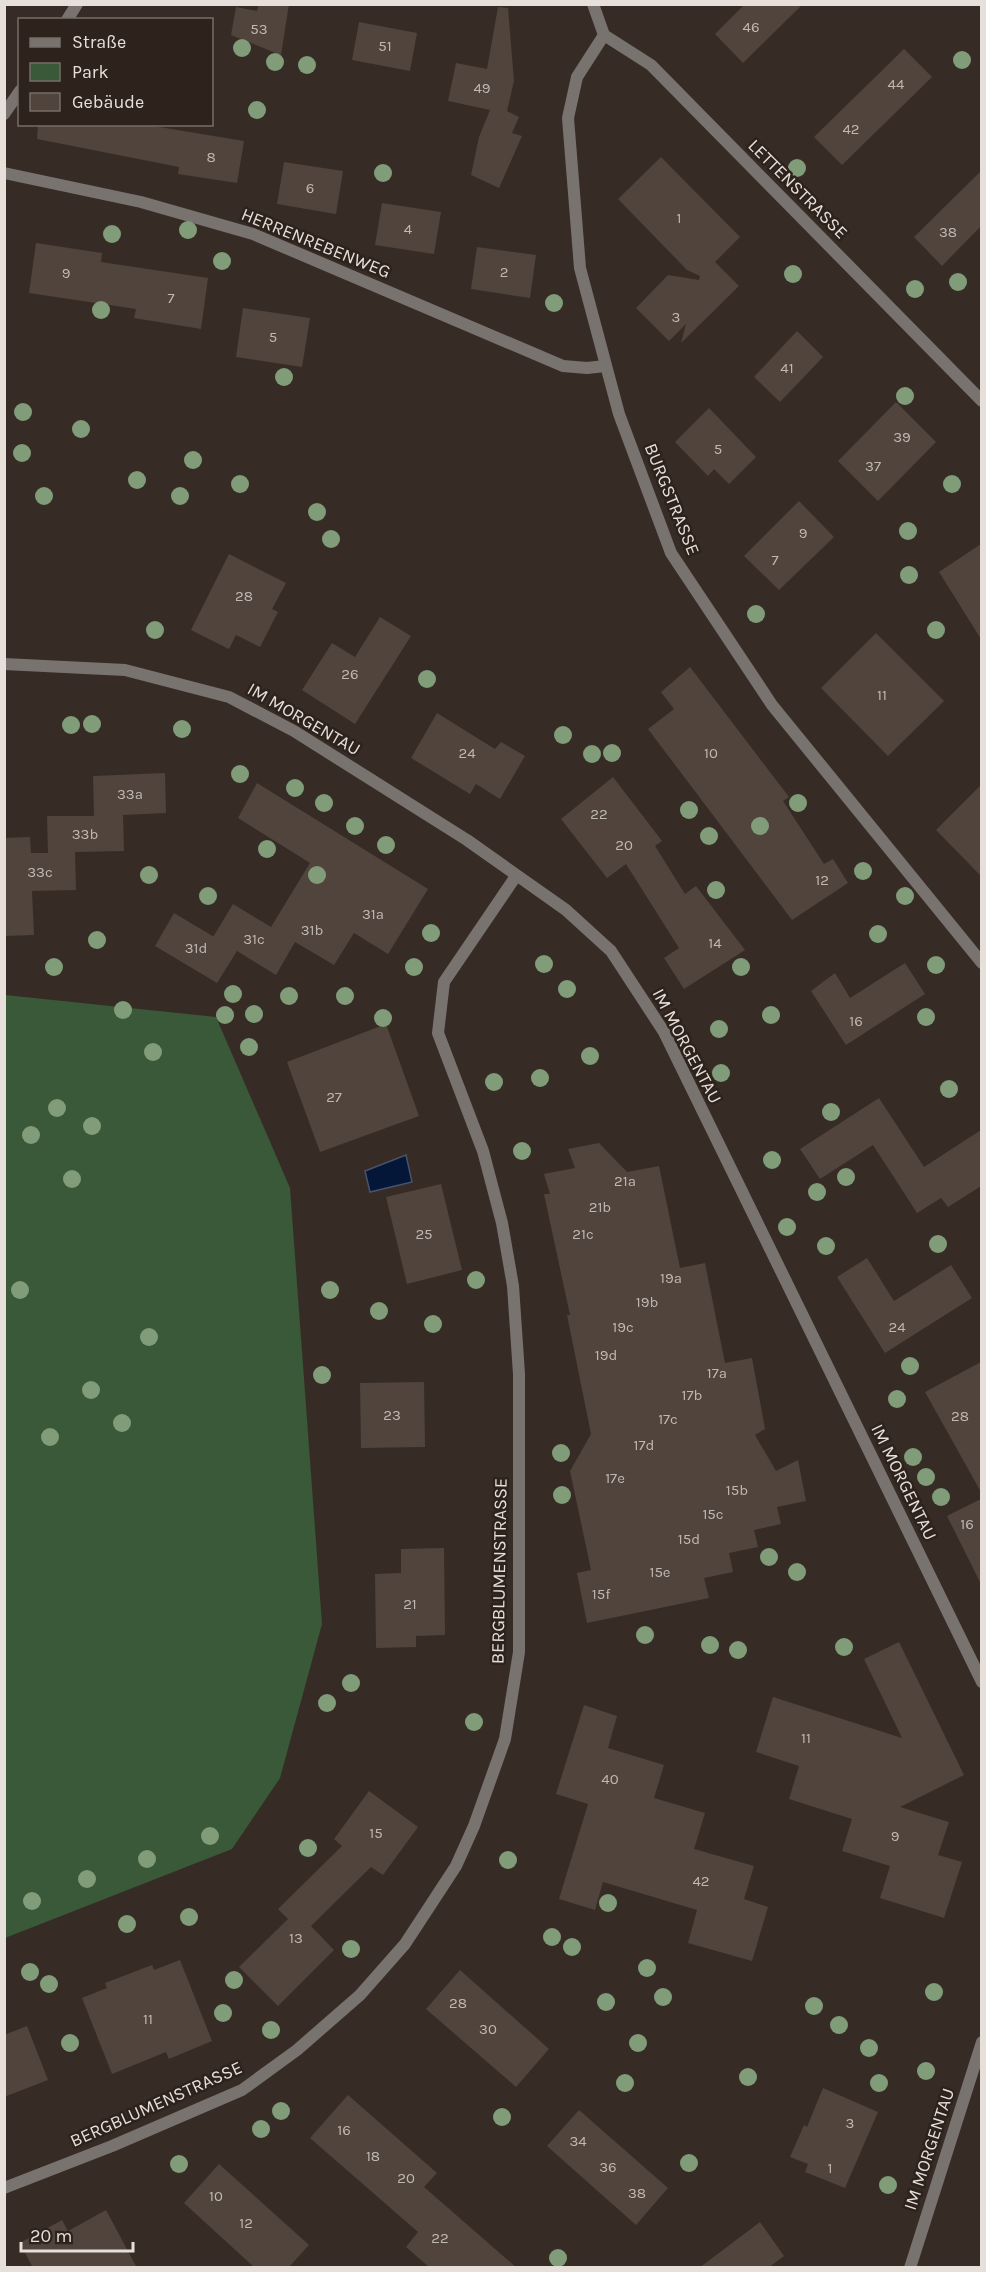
<svg xmlns="http://www.w3.org/2000/svg" width="986" height="2272" viewBox="0 0 986 2272" font-family="Karla,sans-serif">
  <rect width="100%" height="100%" fill="#372c25"/>
  <polygon fill="#395939" points="5,995 216,1017 290,1188 322,1624 280,1778 232,1849 5,1938"/>
  <polygon fill="#051739" stroke="#485369" stroke-width="1.5" points="406,1155 412,1182 370,1192 365,1171"/>
  <g fill="#50443d">
    <polygon points="259,4 289,4 281,55 231,35 236,7 257,11"/>
    <polygon points="745,4 803,4 743,63 715,34"/>
    <polygon points="498,7 508,8 514,81 507,111 519,117 512,133 522,136 499,188 471,175 479,137 490,110 448,101 456,63 487,69"/>
    <polygon points="359,22 417,33 410,71 352,60"/>
    <polygon points="904,49 932,77 842,165 814,137"/>
    <polygon points="38,124 141,124 244,141 237,183 178,174 179,167 37,139"/>
    <polygon points="661,157 740,237 715,262 739,286 681,343 686,324 669,341 636,308 668,275 699,280 700,276 687,270 618,199"/>
    <polygon points="284,162 343,171 336,214 277,204"/>
    <polygon points="981,171 981,226 942,266 914,237"/>
    <polygon points="382,203 441,212 434,254 375,245"/>
    <polygon points="36,243 102,253 101,262 208,278 201,329 134,318 136,309 29,293"/>
    <polygon points="477,247 536,255 530,298 471,289"/>
    <polygon points="243,308 310,318 302,367 236,357"/>
    <polygon points="797,331 823,357 780,402 754,377"/>
    <polygon points="896,402 936,442 878,501 838,461"/>
    <polygon points="709,408 756,457 729,484 714,469 708,476 675,442"/>
    <polygon points="799,501 834,537 779,590 744,556"/>
    <polygon points="981,544 981,639 939,572"/>
    <polygon points="229,554 286,583 272,609 278,612 260,647 236,635 229,649 191,630"/>
    <polygon points="380,617 411,636 355,724 302,690 332,643 355,657"/>
    <polygon points="876,633 944,701 888,756 821,688"/>
    <polygon points="690,667 789,797 783,801 824,864 833,859 848,883 792,920 648,729 674,709 661,692"/>
    <polygon points="437,713 495,749 501,742 525,756 500,799 476,784 470,794 411,758"/>
    <polygon points="165,773 166,813 123,815 124,851 75,852 76,890 32,891 34,935 4,936 4,838 30,837 31,853 48,853 47,816 94,816 93,776"/>
    <polygon points="613,777 662,841 655,846 685,894 696,886 745,950 684,989 664,958 679,948 626,864 607,878 561,819"/>
    <polygon points="257,783 428,889 388,954 354,933 334,965 295,942 276,975 237,951 217,983 155,946 174,913 216,938 213,937 233,904 271,927 310,863 238,818"/>
    <polygon points="981,785 981,876 936,830"/>
    <polygon points="905,963 925,994 846,1045 811,991 835,973 850,998"/>
    <polygon points="386,1024 419,1116 320,1152 287,1062"/>
    <polygon points="879,1098 924,1167 981,1130 981,1186 948,1207 941,1198 917,1213 873,1145 820,1179 800,1149"/>
    <polygon points="599,1143 627,1172 659,1166 680,1268 705,1263 725,1363 752,1358 765,1429 755,1435 776,1471 798,1460 806,1501 777,1507 781,1524 754,1530 758,1547 729,1553 733,1572 704,1578 709,1598 587,1623 577,1573 591,1570 570,1471 591,1434 567,1315 570,1315 544,1194 550,1194 544,1174 575,1168 568,1149"/>
    <polygon points="441,1184 462,1270 407,1284 386,1197"/>
    <polygon points="867,1258 894,1301 951,1265 972,1298 885,1353 837,1277"/>
    <polygon points="981,1362 981,1492 925,1392"/>
    <polygon points="424,1382 425,1447 361,1448 360,1383"/>
    <polygon points="981,1499 981,1584 947,1516"/>
    <polygon points="444,1548 445,1635 416,1636 416,1647 376,1648 375,1574 401,1573 401,1549"/>
    <polygon points="899,1642 964,1775 900,1807 949,1822 938,1855 962,1862 944,1918 880,1898 890,1866 842,1851 852,1819 789,1799 799,1766 756,1752 773,1697 902,1738 864,1659"/>
    <polygon points="584,1705 617,1716 608,1748 664,1765 654,1798 705,1813 694,1849 754,1866 744,1899 768,1907 752,1961 688,1943 697,1910 603,1882 595,1910 559,1899 588,1804 556,1794"/>
    <polygon points="369,1791 418,1827 383,1875 371,1867 311,1926 334,1950 278,2006 239,1967 288,1919 278,1909 342,1846 334,1839"/>
    <polygon points="180,1960 212,2041 169,2059 166,2052 112,2074 82,1998 107,1988 105,1983 152,1965 154,1970"/>
    <polygon points="460,1970 549,2049 516,2087 426,2009"/>
    <polygon points="27,2026 48,2080 4,2097 4,2035"/>
    <polygon points="823,2088 878,2112 845,2188 805,2172 808,2164 790,2157 804,2125 807,2127"/>
    <polygon points="348,2095 437,2173 424,2187 517,2268 430,2268 406,2247 418,2232 310,2138"/>
    <polygon points="579,2110 668,2188 636,2225 547,2146"/>
    <polygon points="219,2164 309,2245 288,2268 255,2268 184,2203"/>
    <polygon points="106,2210 137,2268 33,2268 20,2243 62,2220 68,2231"/>
    <polygon points="760,2222 784,2256 768,2268 699,2268"/>
  </g>
  <g fill="none" stroke-linecap="round" stroke-linejoin="round">
    <g stroke="#78736f" stroke-width="12">
      <polyline points="593,4 604,35 651,65 982,401"/>
      <polyline points="67,20 77,4"/>
      <polyline points="604,35 577,77 568,118 580,268 619,414 671,553 772,705 982,963"/>
      <polyline points="4,114 20,91"/>
      <polyline points="4,173 141,202 253,234 563,366 587,368 605,366"/>
      <polyline points="4,664 125,670 229,697 294,731 467,840 566,910 611,951 664,1032 982,1682"/>
      <polyline points="4,2188 112,2146 242,2090 297,2050 360,1995 405,1944 456,1866 474,1826 505,1739 519,1652 519,1374 513,1286 502,1223 483,1151 438,1033 444,982 516,876"/>
      <polyline points="910,2268 982,2042"/>
    </g>
  </g>
  <g fill="#809c78">
    <circle cx="242" cy="48" r="9"/>
    <circle cx="962" cy="60" r="9"/>
    <circle cx="275" cy="62" r="9"/>
    <circle cx="307" cy="65" r="9"/>
    <circle cx="257" cy="110" r="9"/>
    <circle cx="797" cy="168" r="9"/>
    <circle cx="383" cy="173" r="9"/>
    <circle cx="188" cy="230" r="9"/>
    <circle cx="112" cy="234" r="9"/>
    <circle cx="222" cy="261" r="9"/>
    <circle cx="793" cy="274" r="9"/>
    <circle cx="958" cy="282" r="9"/>
    <circle cx="915" cy="289" r="9"/>
    <circle cx="554" cy="303" r="9"/>
    <circle cx="101" cy="310" r="9"/>
    <circle cx="284" cy="377" r="9"/>
    <circle cx="905" cy="396" r="9"/>
    <circle cx="23" cy="412" r="9"/>
    <circle cx="81" cy="429" r="9"/>
    <circle cx="22" cy="453" r="9"/>
    <circle cx="193" cy="460" r="9"/>
    <circle cx="137" cy="480" r="9"/>
    <circle cx="240" cy="484" r="9"/>
    <circle cx="952" cy="484" r="9"/>
    <circle cx="44" cy="496" r="9"/>
    <circle cx="180" cy="496" r="9"/>
    <circle cx="317" cy="512" r="9"/>
    <circle cx="908" cy="531" r="9"/>
    <circle cx="331" cy="539" r="9"/>
    <circle cx="909" cy="575" r="9"/>
    <circle cx="756" cy="614" r="9"/>
    <circle cx="155" cy="630" r="9"/>
    <circle cx="936" cy="630" r="9"/>
    <circle cx="427" cy="679" r="9"/>
    <circle cx="92" cy="724" r="9"/>
    <circle cx="71" cy="725" r="9"/>
    <circle cx="182" cy="729" r="9"/>
    <circle cx="563" cy="735" r="9"/>
    <circle cx="612" cy="753" r="9"/>
    <circle cx="592" cy="754" r="9"/>
    <circle cx="240" cy="774" r="9"/>
    <circle cx="295" cy="788" r="9"/>
    <circle cx="324" cy="803" r="9"/>
    <circle cx="798" cy="803" r="9"/>
    <circle cx="689" cy="810" r="9"/>
    <circle cx="355" cy="826" r="9"/>
    <circle cx="760" cy="826" r="9"/>
    <circle cx="709" cy="836" r="9"/>
    <circle cx="386" cy="845" r="9"/>
    <circle cx="267" cy="849" r="9"/>
    <circle cx="863" cy="871" r="9"/>
    <circle cx="149" cy="875" r="9"/>
    <circle cx="317" cy="875" r="9"/>
    <circle cx="716" cy="890" r="9"/>
    <circle cx="208" cy="896" r="9"/>
    <circle cx="905" cy="896" r="9"/>
    <circle cx="431" cy="933" r="9"/>
    <circle cx="878" cy="934" r="9"/>
    <circle cx="97" cy="940" r="9"/>
    <circle cx="544" cy="964" r="9"/>
    <circle cx="936" cy="965" r="9"/>
    <circle cx="54" cy="967" r="9"/>
    <circle cx="414" cy="967" r="9"/>
    <circle cx="741" cy="967" r="9"/>
    <circle cx="567" cy="989" r="9"/>
    <circle cx="233" cy="994" r="9"/>
    <circle cx="289" cy="996" r="9"/>
    <circle cx="345" cy="996" r="9"/>
    <circle cx="123" cy="1010" r="9"/>
    <circle cx="254" cy="1014" r="9"/>
    <circle cx="225" cy="1015" r="9"/>
    <circle cx="771" cy="1015" r="9"/>
    <circle cx="926" cy="1017" r="9"/>
    <circle cx="383" cy="1018" r="9"/>
    <circle cx="719" cy="1029" r="9"/>
    <circle cx="249" cy="1047" r="9"/>
    <circle cx="153" cy="1052" r="9"/>
    <circle cx="590" cy="1056" r="9"/>
    <circle cx="721" cy="1073" r="9"/>
    <circle cx="540" cy="1078" r="9"/>
    <circle cx="494" cy="1082" r="9"/>
    <circle cx="949" cy="1089" r="9"/>
    <circle cx="57" cy="1108" r="9"/>
    <circle cx="831" cy="1112" r="9"/>
    <circle cx="92" cy="1126" r="9"/>
    <circle cx="31" cy="1135" r="9"/>
    <circle cx="522" cy="1151" r="9"/>
    <circle cx="772" cy="1160" r="9"/>
    <circle cx="846" cy="1177" r="9"/>
    <circle cx="72" cy="1179" r="9"/>
    <circle cx="817" cy="1192" r="9"/>
    <circle cx="787" cy="1227" r="9"/>
    <circle cx="938" cy="1244" r="9"/>
    <circle cx="826" cy="1246" r="9"/>
    <circle cx="476" cy="1280" r="9"/>
    <circle cx="20" cy="1290" r="9"/>
    <circle cx="330" cy="1290" r="9"/>
    <circle cx="379" cy="1311" r="9"/>
    <circle cx="433" cy="1324" r="9"/>
    <circle cx="149" cy="1337" r="9"/>
    <circle cx="910" cy="1366" r="9"/>
    <circle cx="322" cy="1375" r="9"/>
    <circle cx="91" cy="1390" r="9"/>
    <circle cx="897" cy="1399" r="9"/>
    <circle cx="122" cy="1423" r="9"/>
    <circle cx="50" cy="1437" r="9"/>
    <circle cx="561" cy="1453" r="9"/>
    <circle cx="913" cy="1457" r="9"/>
    <circle cx="926" cy="1477" r="9"/>
    <circle cx="562" cy="1495" r="9"/>
    <circle cx="941" cy="1497" r="9"/>
    <circle cx="769" cy="1557" r="9"/>
    <circle cx="797" cy="1572" r="9"/>
    <circle cx="645" cy="1635" r="9"/>
    <circle cx="710" cy="1645" r="9"/>
    <circle cx="844" cy="1647" r="9"/>
    <circle cx="738" cy="1650" r="9"/>
    <circle cx="351" cy="1683" r="9"/>
    <circle cx="327" cy="1703" r="9"/>
    <circle cx="474" cy="1722" r="9"/>
    <circle cx="210" cy="1836" r="9"/>
    <circle cx="308" cy="1848" r="9"/>
    <circle cx="147" cy="1859" r="9"/>
    <circle cx="508" cy="1860" r="9"/>
    <circle cx="87" cy="1879" r="9"/>
    <circle cx="32" cy="1901" r="9"/>
    <circle cx="608" cy="1903" r="9"/>
    <circle cx="189" cy="1917" r="9"/>
    <circle cx="127" cy="1924" r="9"/>
    <circle cx="552" cy="1937" r="9"/>
    <circle cx="572" cy="1947" r="9"/>
    <circle cx="351" cy="1949" r="9"/>
    <circle cx="647" cy="1968" r="9"/>
    <circle cx="30" cy="1972" r="9"/>
    <circle cx="234" cy="1980" r="9"/>
    <circle cx="49" cy="1984" r="9"/>
    <circle cx="934" cy="1992" r="9"/>
    <circle cx="663" cy="1997" r="9"/>
    <circle cx="606" cy="2002" r="9"/>
    <circle cx="814" cy="2006" r="9"/>
    <circle cx="223" cy="2013" r="9"/>
    <circle cx="839" cy="2025" r="9"/>
    <circle cx="271" cy="2030" r="9"/>
    <circle cx="70" cy="2043" r="9"/>
    <circle cx="638" cy="2043" r="9"/>
    <circle cx="869" cy="2048" r="9"/>
    <circle cx="926" cy="2071" r="9"/>
    <circle cx="748" cy="2077" r="9"/>
    <circle cx="625" cy="2083" r="9"/>
    <circle cx="879" cy="2083" r="9"/>
    <circle cx="281" cy="2111" r="9"/>
    <circle cx="502" cy="2117" r="9"/>
    <circle cx="261" cy="2129" r="9"/>
    <circle cx="689" cy="2163" r="9"/>
    <circle cx="179" cy="2164" r="9"/>
    <circle cx="888" cy="2185" r="9"/>
    <circle cx="558" cy="2258" r="9"/>
  </g>
  <g text-anchor="middle" dominant-baseline="central" stroke-width="5" stroke-linejoin="round" paint-order="stroke">
    <g font-size="15" fill="#c0b8b3">
      <text x="751" y="27">46</text>
      <text x="259" y="29">53</text>
      <text x="385" y="46">51</text>
      <text x="896" y="84">44</text>
      <text x="482" y="88">49</text>
      <text x="851" y="129">42</text>
      <text x="211" y="157">8</text>
      <text x="310" y="188">6</text>
      <text x="679" y="218">1</text>
      <text x="408" y="229">4</text>
      <text x="948" y="232">38</text>
      <text x="504" y="272">2</text>
      <text x="66" y="273">9</text>
      <text x="171" y="298">7</text>
      <text x="676" y="317">3</text>
      <text x="273" y="337">5</text>
      <text x="787" y="368">41</text>
      <text x="902" y="437">39</text>
      <text x="718" y="449">5</text>
      <text x="873" y="466">37</text>
      <text x="803" y="533">9</text>
      <text x="775" y="560">7</text>
      <text x="244" y="596">28</text>
      <text x="350" y="674">26</text>
      <text x="882" y="695">11</text>
      <text x="467" y="753">24</text>
      <text x="711" y="753">10</text>
      <text x="130" y="794">33a</text>
      <text x="599" y="814">22</text>
      <text x="85" y="834">33b</text>
      <text x="624" y="845">20</text>
      <text x="40" y="872">33c</text>
      <text x="822" y="880">12</text>
      <text x="373" y="914">31a</text>
      <text x="312" y="930">31b</text>
      <text x="254" y="939">31c</text>
      <text x="715" y="943">14</text>
      <text x="196" y="948">31d</text>
      <text x="856" y="1021">16</text>
      <text x="334" y="1097">27</text>
      <text x="625" y="1181">21a</text>
      <text x="600" y="1207">21b</text>
      <text x="424" y="1234">25</text>
      <text x="583" y="1234">21c</text>
      <text x="671" y="1278">19a</text>
      <text x="647" y="1302">19b</text>
      <text x="623" y="1327">19c</text>
      <text x="897" y="1327">24</text>
      <text x="606" y="1355">19d</text>
      <text x="717" y="1373">17a</text>
      <text x="692" y="1395">17b</text>
      <text x="392" y="1415">23</text>
      <text x="960" y="1416">28</text>
      <text x="668" y="1419">17c</text>
      <text x="644" y="1445">17d</text>
      <text x="615" y="1478">17e</text>
      <text x="737" y="1490">15b</text>
      <text x="713" y="1514">15c</text>
      <text x="967" y="1524">16</text>
      <text x="689" y="1539">15d</text>
      <text x="660" y="1572">15e</text>
      <text x="601" y="1594">15f</text>
      <text x="410" y="1604">21</text>
      <text x="806" y="1738">11</text>
      <text x="610" y="1779">40</text>
      <text x="376" y="1833">15</text>
      <text x="895" y="1836">9</text>
      <text x="701" y="1881">42</text>
      <text x="296" y="1938">13</text>
      <text x="458" y="2003">28</text>
      <text x="148" y="2019">11</text>
      <text x="488" y="2029">30</text>
      <text x="850" y="2123">3</text>
      <text x="344" y="2130">16</text>
      <text x="578" y="2141">34</text>
      <text x="373" y="2156">18</text>
      <text x="608" y="2167">36</text>
      <text x="830" y="2168">1</text>
      <text x="406" y="2178">20</text>
      <text x="637" y="2193">38</text>
      <text x="216" y="2196">10</text>
      <text x="246" y="2223">12</text>
      <text x="440" y="2238">22</text>
    </g>
    <g font-size="18" fill="#e6dfda" stroke="#2d221c">
      <text transform="translate(798 189) rotate(45)">LETTENSTRASSE</text>
      <text transform="translate(316 243) rotate(22)">HERRENREBENWEG</text>
      <text transform="translate(672 499) rotate(68)">BURGSTRASSE</text>
      <text transform="translate(304 719) rotate(30)">IM MORGENTAU</text>
      <text transform="translate(687 1046) rotate(62)">IM MORGENTAU</text>
      <text transform="translate(904 1482) rotate(64)">IM MORGENTAU</text>
      <text transform="translate(499 1571) rotate(-89)">BERGBLUMENSTRASSE</text>
      <text transform="translate(156 2104) rotate(-24)">BERGBLUMENSTRASSE</text>
      <text transform="translate(929 2149) rotate(-72)">IM MORGENTAU</text>
    </g>
  </g>
  <rect width="986" height="2272" fill="none" stroke="#e6dfda" stroke-width="12"/>
  <rect x="18" y="18" width="195" height="108" fill="#2d221c" stroke="#776e68" stroke-width="1.5"/>
  <rect x="30" y="38" width="30" height="9" fill="#78736f" stroke="#776e68" stroke-width="1.5"/>
  <text x="72" y="48" font-size="18" fill="#e6dfda">Straße</text>
  <rect x="30" y="63" width="30" height="18" fill="#395939" stroke="#776e68" stroke-width="1.5"/>
  <text x="72" y="78" font-size="18" fill="#e6dfda">Park</text>
  <rect x="30" y="93" width="30" height="18" fill="#50443d" stroke="#776e68" stroke-width="1.5"/>
  <text x="72" y="108" font-size="18" fill="#e6dfda">Gebäude</text>
  <path d="M21 2242v9h112v-9" fill="none" stroke="#e6dfda" stroke-width="3"/>
  <text x="30" y="2242" font-size="18" fill="#e6dfda" stroke="#2d221c" stroke-width="4.5" paint-order="stroke">20 m</text>
</svg>
